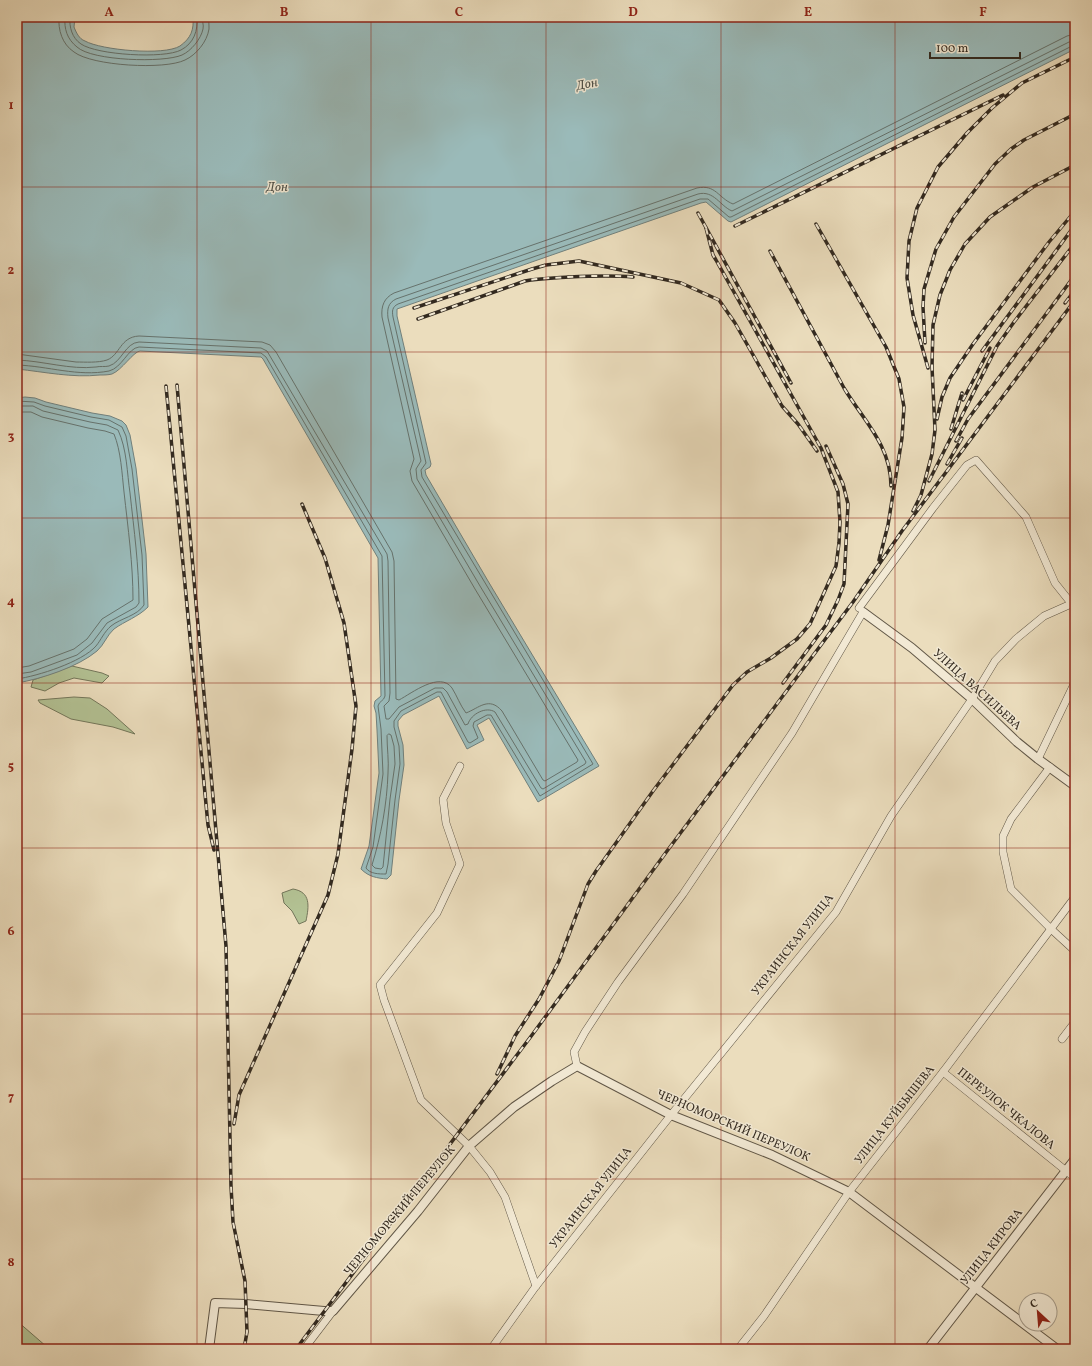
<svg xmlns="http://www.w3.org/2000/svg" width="1092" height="1366" viewBox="0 0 1092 1366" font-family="Vollkorn,serif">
  <rect width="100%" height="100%" fill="#ebddbd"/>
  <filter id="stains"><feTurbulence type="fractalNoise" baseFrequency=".005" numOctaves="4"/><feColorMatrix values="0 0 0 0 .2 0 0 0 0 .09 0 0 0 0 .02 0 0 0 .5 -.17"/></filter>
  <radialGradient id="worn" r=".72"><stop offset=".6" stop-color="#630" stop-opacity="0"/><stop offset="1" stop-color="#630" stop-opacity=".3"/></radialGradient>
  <g fill="#b3c294" stroke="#73765a">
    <polygon points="72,666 102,673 109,676 102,683 74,678 59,683 45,691 31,687 33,680"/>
    <polygon points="74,697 90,698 107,709 135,734 113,727 71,719 40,703 38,700"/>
    <path d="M293,889C311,892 309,906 306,921L299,924L292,911L284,903L282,893Z"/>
    <polygon points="17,1321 47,1347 46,1349 17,1349"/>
  </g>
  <g fill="#9abab9" stroke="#71807c">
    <path d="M17,17H75L74,27C76,32 79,39 85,41C101,50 164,56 180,46C191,38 194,30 193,17H1075V49L731,222L728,221L706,202L701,203L397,309V316L431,464L430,467L425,470L426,475L488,581L599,766L538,802L489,718L477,725L484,740L467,749L439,696L403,715L398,721V726L403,745L404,765L399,800L391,875L387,879C377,878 369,877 361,869L369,846L379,773L377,730L376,713L374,706L375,701L381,696L378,558L263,359L261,357L140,351C133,352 122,370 112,374C108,375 104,375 100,375C72,378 45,372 17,369Z"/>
    <path d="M25,397L35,398L46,402L92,413L110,416L122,421L126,425L130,435L136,468L146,554L148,607C138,617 125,621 114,629C107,635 104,645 97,651C78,667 41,679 17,683V398Z"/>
  </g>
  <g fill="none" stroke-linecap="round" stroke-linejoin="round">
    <g stroke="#66726c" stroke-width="1">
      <path d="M59,17C58,30 62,44 74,52C92,66 165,70 185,60C196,55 207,42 209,29C209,25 209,21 208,17"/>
      <path d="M65,17C64,29 67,39 77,47C92,61 164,63 182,55C191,51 201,39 203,29C204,25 202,21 202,17"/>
      <path d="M70,17C69,27 72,38 81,44C97,55 164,59 181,50C194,43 198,31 197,17"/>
      <path d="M17,354L76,362C85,362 98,363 107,360C120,355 120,337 139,336L262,342L270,345L276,352L392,552L394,561L396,699L399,700C412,693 440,671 452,688C457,696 460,705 466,713C479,708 489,696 502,711L543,780L545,781L577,762L578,760L475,589L412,481L410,471L414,459L382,317C381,306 384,298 394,293L697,188C716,184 718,198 733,204L1067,36L1075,34"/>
      <path d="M17,360C44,361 70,370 96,367C100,366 105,367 109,366C122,362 125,343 139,342L261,348L267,351L387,554L388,561L390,693L389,701L384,706L386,719H389L399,707L435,688H443L447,692L465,725L468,724C471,714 486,706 495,712L541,788L543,789L585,764L586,762L480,586L417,479L416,469L421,461L388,318C387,309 388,303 396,299L698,194C714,190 720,206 732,211L1069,42L1075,41"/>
      <path d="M17,365C48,366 78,377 109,371C122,368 128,348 139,347L261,353L266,357L382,556L385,696C384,701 379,701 378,706L381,729L383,774L373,847L366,868C370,874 379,874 386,874L388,864L395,800L400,764L399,746L394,727V721L401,711L437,692H441L468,742L470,743L478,738L473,726L474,722L487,715H491L540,796L593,764L422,477L421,470L426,463L393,317C392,311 392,307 398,304L700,199H708L729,217H731L1072,46H1075"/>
      <path d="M17,401L34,402L45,406L91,417L109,420L122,427L126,436L132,469L142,555L144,605C137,616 121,618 111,626C104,632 101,640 96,646C82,662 38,676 17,679"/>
      <path d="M17,406H33L43,411L90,422L107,425L118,430C127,449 127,473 130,493C134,530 139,566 139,603L136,607L107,623L92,643L77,655L31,672L17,674"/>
      <path d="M17,412H31L42,417L88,428L105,431L114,434C121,451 122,474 124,492C128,528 133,564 133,600L102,619L87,639L74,649L29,666L17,668"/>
      <path d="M389,734L391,735L394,746L395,764L390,799L383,867L381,869L375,868L372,865C381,836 387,804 388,773C389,761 387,748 387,736Z"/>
    </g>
    <defs>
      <g id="minor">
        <polyline points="859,608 933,508 967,465 976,460 1026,517 1055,583 1075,608"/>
        <polyline points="1038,759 1075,682"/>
        <polyline points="460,766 443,799 446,823 460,864 437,913 380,985 384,1000 421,1100 469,1146 490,1172 505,1197 536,1286"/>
        <polyline points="1050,767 1011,819 1003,836 1003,852 1011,889 1051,929 1075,951"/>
        <polyline points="1062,1039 1075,1022"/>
        <polyline points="577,1066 574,1052 585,1032 618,982 683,894 792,733 863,612"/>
        <polyline points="943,1072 1075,1178"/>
        <polyline points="304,1349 333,1311"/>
        <polyline points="491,1349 536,1286 671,1115 836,912 891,816 972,699 995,661 1016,639 1044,616 1071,604 1075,600"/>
        <polyline points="738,1349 764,1316 849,1192 943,1072 1075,897"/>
      </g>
      <g id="tertiary">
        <polyline points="863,612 912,648 972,699 1017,742 1038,759 1075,786"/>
        <polyline points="209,1349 215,1303 246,1304 324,1311 333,1311 418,1211 469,1146 514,1107 552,1081 577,1066 671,1115 772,1155 849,1192 1057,1349"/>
        <polyline points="928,1349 1075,1159"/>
      </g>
    </defs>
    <use href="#minor" stroke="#615747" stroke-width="8"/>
    <use href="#tertiary" stroke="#615747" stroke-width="10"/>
    <use href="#minor" stroke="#f2e9d4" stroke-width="7"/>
    <use href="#tertiary" stroke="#f2e9d4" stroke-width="8"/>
    <defs>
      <g id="rail">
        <polyline points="698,213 791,383"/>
        <polyline points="816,224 886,347 899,379 904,407 902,438 888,525 879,560"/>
        <polyline points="735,226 1003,95"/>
        <path d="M770,251L844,388C863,420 891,445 891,486"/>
        <polyline points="1065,303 1075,290"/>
        <polyline points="414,308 532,269 546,265 579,261 681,283 719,300 735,323 782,406 798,424 817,451"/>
        <path d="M418,319L525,281C539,278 554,278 568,277C590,276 611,275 633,277"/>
        <polyline points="925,343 923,307 924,289 936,249 954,217 995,164 1011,149 1024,140 1075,114"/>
        <polyline points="982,351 1075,225"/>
        <polyline points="928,368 913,315 907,278 909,241 917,208 938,167 967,133 992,108 1022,83 1075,57"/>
        <polyline points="177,385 226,946 231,1186 233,1222 245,1281 247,1332 244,1349"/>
        <polyline points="166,386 208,825 214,850"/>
        <polyline points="963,400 990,348"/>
        <polyline points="937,419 942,397 950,378 973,344 1049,242 1075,211"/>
        <polyline points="951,429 962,393"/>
        <polyline points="956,441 968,419 1075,275"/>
        <polyline points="947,464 962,438"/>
        <polyline points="929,481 997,346 1014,322 1075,243"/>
        <polyline points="913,511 921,495 932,454 935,430 932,367 933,325 940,295 950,270 965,244 990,217 1033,187 1075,165"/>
        <polyline points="783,683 826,625 838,600 844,584 848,504 843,484 826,446"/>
        <polyline points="497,1074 515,1036 539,999 559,961 588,884 596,871 653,791 733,685 747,672 771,658 797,639 810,624 836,566 839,543 840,522 838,492 821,448 716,260 713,255 706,228"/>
        <polyline points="234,1124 239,1095 328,895 338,854 352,749 356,706 344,623 325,558 302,504"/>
        <polyline points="296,1349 532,1035 670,847 853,602 902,531 1075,300"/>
      </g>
    </defs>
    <use href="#rail" stroke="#332a20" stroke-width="3.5"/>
    <use href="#rail" stroke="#f2e9d4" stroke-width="2" stroke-dasharray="6" stroke-linecap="butt"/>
  </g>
  <path fill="none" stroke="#8f2418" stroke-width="1" stroke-opacity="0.55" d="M197,17V1349M371,17V1349M546,17V1349M721,17V1349M895,17V1349M17,187H1075M17,352H1075M17,518H1075M17,683H1075M17,848H1075M17,1014H1075M17,1179H1075"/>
  <g text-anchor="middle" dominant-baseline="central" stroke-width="3" stroke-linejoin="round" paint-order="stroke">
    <g font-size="12" fill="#332a20" stroke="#f2e9d4">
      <text transform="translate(977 690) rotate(42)">УЛИЦА ВАСИЛЬЕВА</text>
      <text transform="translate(793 945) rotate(-52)">УКРАИНСКАЯ УЛИЦА</text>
      <text transform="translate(1006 1109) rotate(39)">ПЕРЕУЛОК ЧКАЛОВА</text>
      <text transform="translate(895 1115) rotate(-52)">УЛИЦА КУЙБЫШЕВА</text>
      <text transform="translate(733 1126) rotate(23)">ЧЕРНОМОРСКИЙ ПЕРЕУЛОК</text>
      <text transform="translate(591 1198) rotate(-52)">УКРАИНСКАЯ УЛИЦА</text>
      <text transform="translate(400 1211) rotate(-50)">ЧЕРНОМОРСКИЙ ПЕРЕУЛОК</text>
      <text transform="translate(992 1247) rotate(-52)">УЛИЦА КИРОВА</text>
    </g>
    <g font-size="13" font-style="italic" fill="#4d4e46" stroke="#f2e9d4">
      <text transform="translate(587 85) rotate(-11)">Дон</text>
      <text x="277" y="188">Дон</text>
    </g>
  </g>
  <rect width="1092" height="1366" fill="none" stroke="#ebddbd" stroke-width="44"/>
  <g transform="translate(1038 1312) rotate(334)"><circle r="19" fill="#f2e9d4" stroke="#a69d8c"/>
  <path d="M0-3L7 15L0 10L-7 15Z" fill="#8f2418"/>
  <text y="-6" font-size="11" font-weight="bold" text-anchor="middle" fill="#332a20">С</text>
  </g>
  <path d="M930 52v6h90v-6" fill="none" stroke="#332a20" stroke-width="2"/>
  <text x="936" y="52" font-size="12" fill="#332a20" stroke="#f2e9d4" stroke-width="3" paint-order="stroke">100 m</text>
  <rect x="22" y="22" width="1048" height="1322" fill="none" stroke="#8f2418" stroke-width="1.5"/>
  <g font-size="13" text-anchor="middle" font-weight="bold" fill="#8f2418">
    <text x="109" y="16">A</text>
    <text x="284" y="16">B</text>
    <text x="459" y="16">C</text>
    <text x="633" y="16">D</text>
    <text x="808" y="16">E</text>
    <text x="983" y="16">F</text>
    <text x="11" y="109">1</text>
    <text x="11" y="274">2</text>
    <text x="11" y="440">3</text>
    <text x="11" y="605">4</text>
    <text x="11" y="770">5</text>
    <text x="11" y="935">6</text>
    <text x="11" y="1101">7</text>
    <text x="11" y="1266">8</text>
  </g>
  <rect width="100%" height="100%" filter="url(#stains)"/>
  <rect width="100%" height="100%" fill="url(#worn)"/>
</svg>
